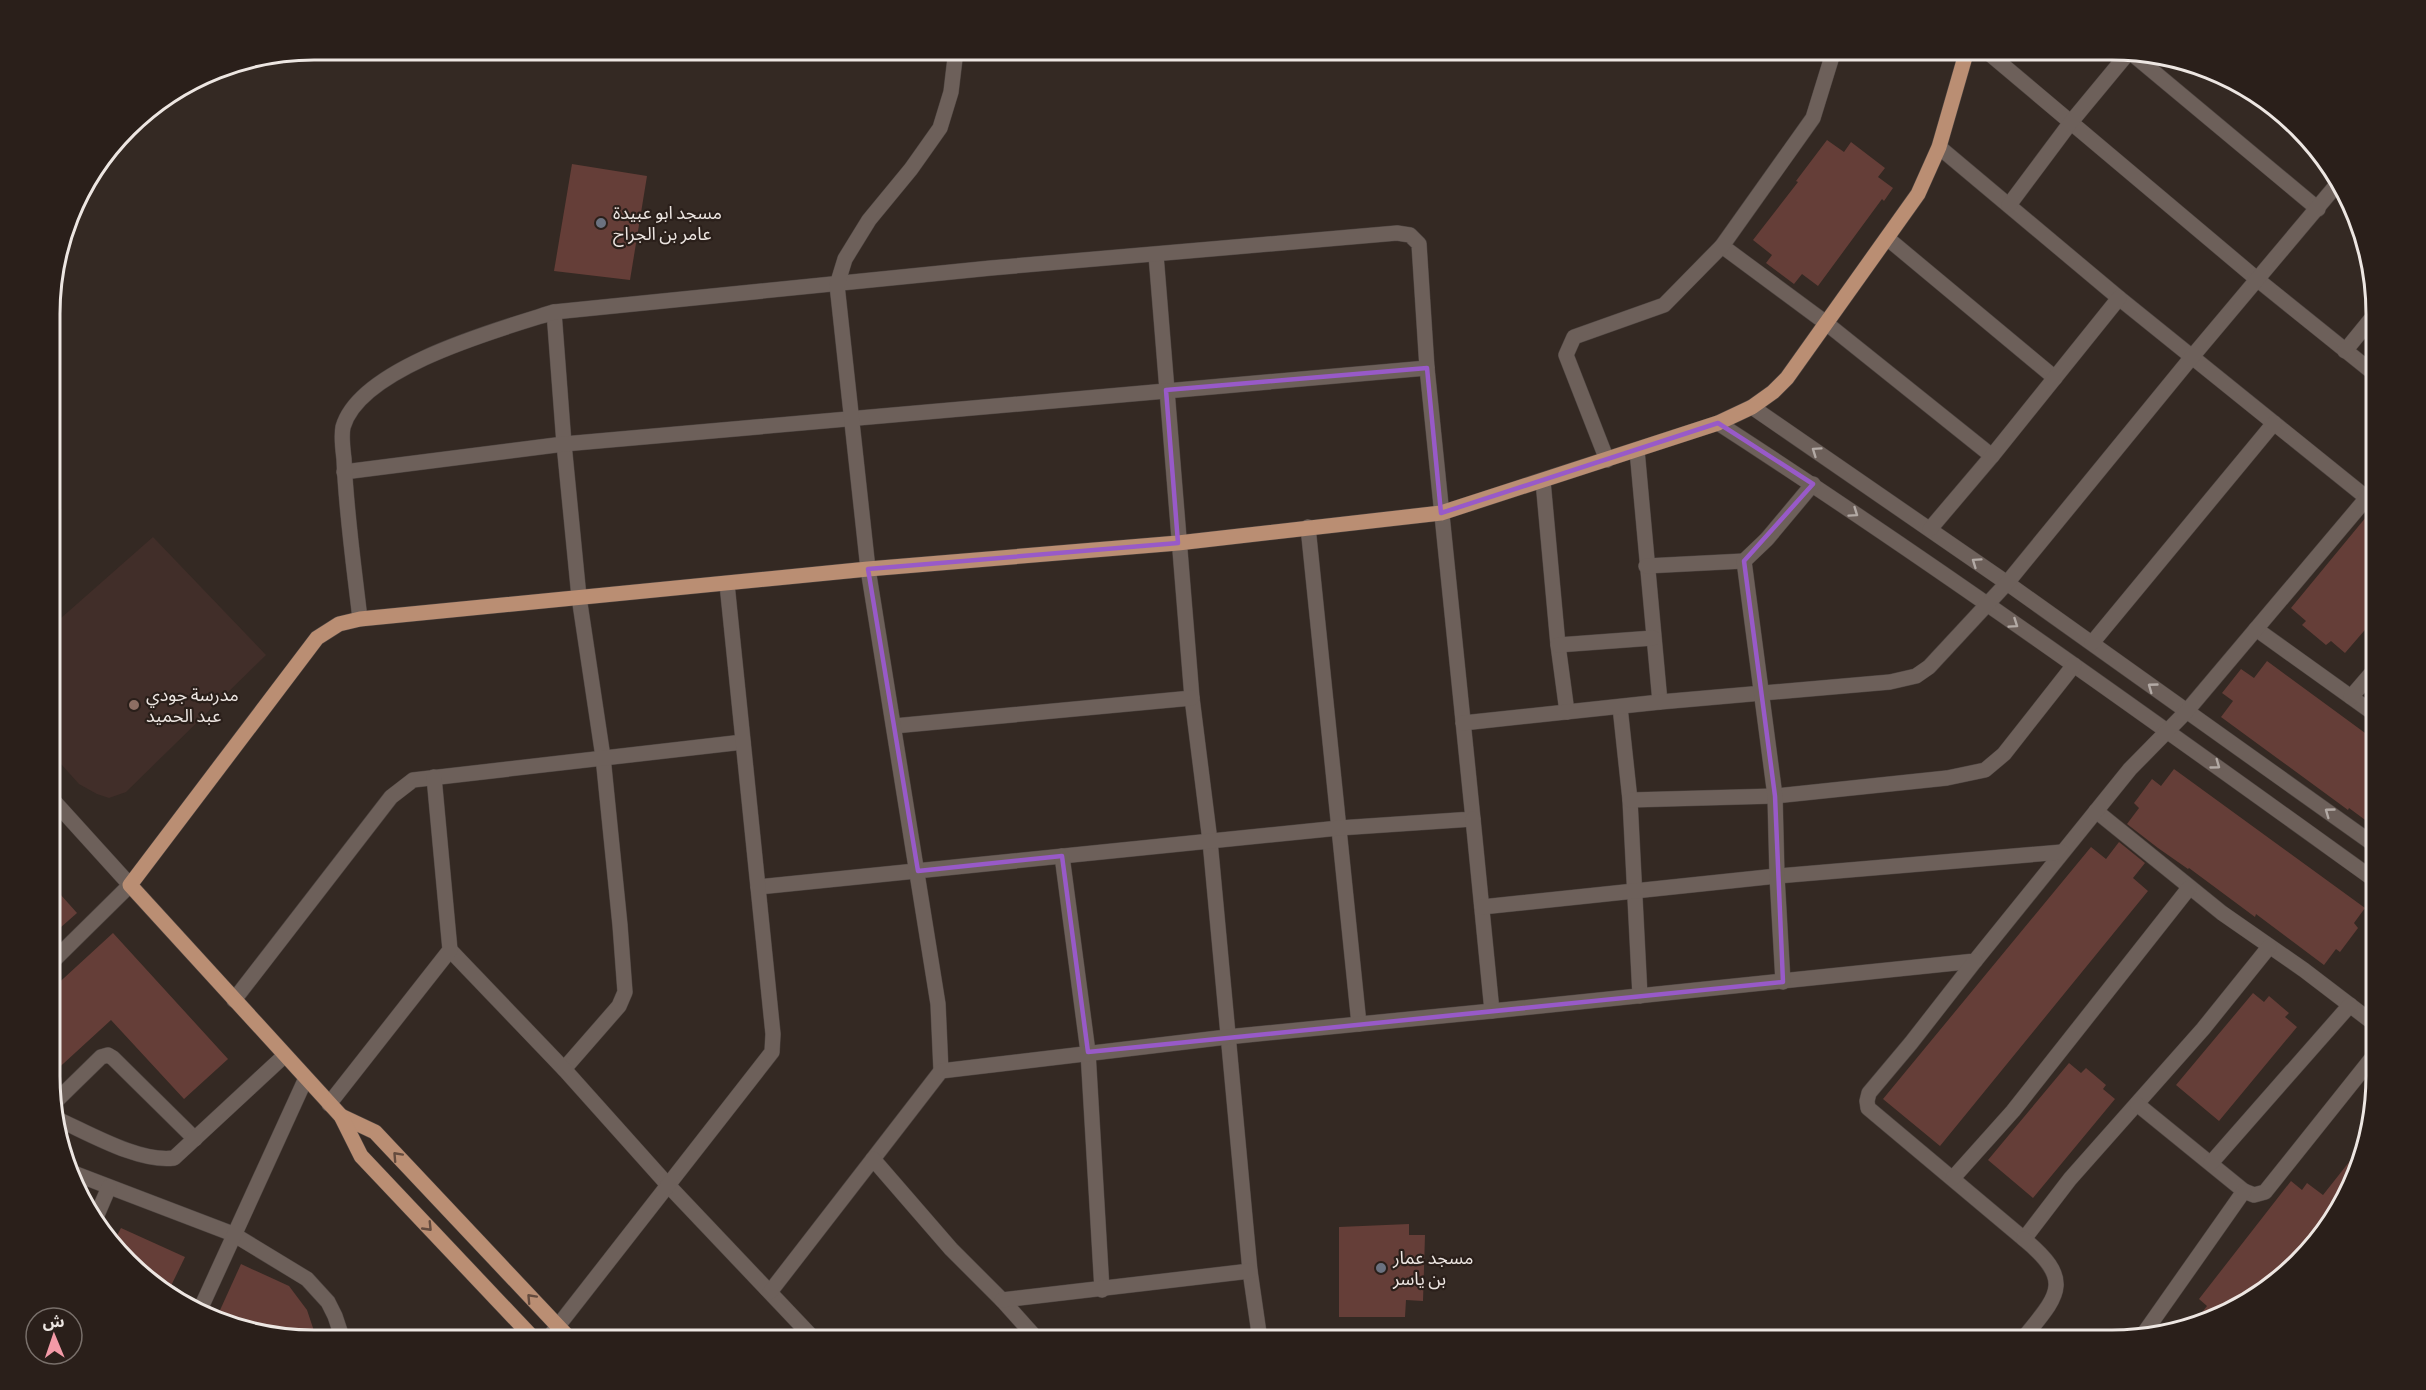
<svg xmlns="http://www.w3.org/2000/svg" width="2426" height="1390" viewBox="0 0 2426 1390" font-family="'Crimson Pro','Noto Sans Arabic',serif">
  <rect width="100%" height="100%" fill="#342923"/>
  <polygon fill="#412e29" points="153,537 266,655 126,792 109,798 97,794 79,784 52,754 52,626"/>
  <g fill="#653e38">
    <polygon points="1827,140 1844,152 1851,142 1885,168 1878,177 1893,188 1884,201 1882,199 1818,286 1802,274 1794,284 1766,263 1772,255 1753,240 1798,182 1796,181"/>
    <polygon points="572,164 647,176 630,280 554,271"/>
    <polygon points="2376,505 2376,617 2345,653 2331,641 2326,645 2302,625 2306,621 2291,608"/>
    <polygon points="2267,661 2376,741 2376,828 2349,808 2348,810 2221,717 2233,701 2222,693 2241,669 2254,678"/>
    <polygon points="2174,769 2365,908 2354,923 2358,928 2340,952 2336,949 2324,965 2256,914 2255,917 2189,868 2188,869 2158,848 2127,824 2139,808 2134,803 2152,779 2161,786"/>
    <polygon points="2119,842 2145,863 2133,878 2148,891 1940,1146 1883,1099 2091,847 2106,859"/>
    <polygon points="52,885 77,913 52,935"/>
    <polygon points="113,933 228,1059 184,1099 111,1020 52,1074 52,989"/>
    <polygon points="2253,993 2264,1002 2269,996 2289,1013 2285,1017 2297,1027 2219,1121 2176,1085"/>
    <polygon points="2069,1063 2081,1073 2086,1068 2106,1085 2103,1089 2115,1099 2033,1198 1988,1160"/>
    <polygon points="2357,1152 2341,1208 2299,1263 2245,1305 2196,1320 2207,1306 2199,1299 2291,1181 2302,1190 2307,1183 2323,1195"/>
    <polygon points="1409,1224 1409,1235 1425,1235 1423,1301 1406,1300 1405,1317 1339,1317 1339,1227"/>
    <polygon points="121,1228 185,1257 168,1292 114,1241"/>
    <polygon points="241,1264 289,1286 307,1310 317,1340 246,1332 216,1319"/>
  </g>
  <g fill="none" stroke-linecap="round" stroke-linejoin="round">
    <defs>
      <g id="minor">
        <polyline points="1985,50 2258,280 2376,375"/>
        <polyline points="2130,52 2318,209"/>
        <polyline points="1939,147 2119,298 2367,498"/>
        <polyline points="2009,205 2071,122 2129,52"/>
        <polyline points="1887,238 2055,378"/>
        <polyline points="1722,246 1826,323 1992,456"/>
        <polyline points="1156,255 1192,698 1210,841 1250,1271 1260,1340"/>
        <polyline points="554,312 564,444 579,597 603,757 620,925 625,992 619,1006 564,1069"/>
        <polyline points="2345,351 2376,313"/>
        <polyline points="1752,407 2007,583 2376,846"/>
        <path d="M1718,423C1942,568 2159,725 2376,881"/>
        <polyline points="1637,450 1660,702"/>
        <polyline points="1607,460 1566,355 1574,337 1664,305 1722,246 1813,118 1834,50"/>
        <polyline points="344,472 564,444 1427,368"/>
        <polyline points="1543,481 1558,645 1567,712"/>
        <polyline points="1308,527 1359,1024"/>
        <polyline points="1930,529 1992,456 2119,298"/>
        <polyline points="1646,566 1744,561"/>
        <path d="M360,619C354,566 346,512 344,459C343,450 341,437 343,427C360,367 500,329 554,312L991,268L1397,233L1410,235L1419,244L1427,368L1473,819L1339,828L758,887"/>
        <polyline points="2256,629 2376,715"/>
        <polyline points="2092,643 2274,423"/>
        <polyline points="1558,645 1653,638"/>
        <polyline points="2351,697 2376,668"/>
        <polyline points="1620,707 1630,800 1640,996"/>
        <polyline points="1463,723 1660,702 1890,682 1916,676 1929,667 2007,583 2191,358 2339,182"/>
        <polyline points="894,726 1192,698"/>
        <polyline points="52,799 130,885 52,962"/>
        <polyline points="1630,800 1775,796 1947,778 1985,770 2004,754 2074,665"/>
        <polyline points="2096,811 2222,913 2304,970 2376,1025"/>
        <polyline points="1473,819 1492,1011 1975,961 2130,769 2186,712 2376,487"/>
        <polyline points="1062,856 1088,1052 1102,1290"/>
        <polyline points="1482,907 1777,876 2062,852"/>
        <polyline points="450,950 564,1069 667,1184 815,1340"/>
        <polyline points="1975,961 1911,1043 1869,1093 1867,1101 1868,1108 2024,1239 2070,1179 2203,1029 2269,947"/>
        <polyline points="1783,982 1777,876 1775,796 1744,561 1767,539 1813,484"/>
        <polyline points="234,1000 391,797 413,780 743,742"/>
        <polyline points="941,1071 938,1004 868,569 837,285 845,259 869,220 911,169 940,128 951,92 956,50"/>
        <polyline points="329,1104 450,950 434,777"/>
        <polyline points="2137,1104 2244,1191 2254,1195 2265,1192 2376,1053"/>
        <polyline points="52,1109 54,1103 101,1057 108,1055 113,1058 195,1139"/>
        <path d="M55,1118C87,1132 139,1163 174,1158L284,1056"/>
        <polyline points="873,1159 941,1071 1227,1037 1492,1011"/>
        <polyline points="2211,1163 2350,1005"/>
        <polyline points="76,1174 233,1234 307,1279 328,1302 335,1316 343,1340"/>
        <polyline points="1953,1178 2013,1111 2189,888"/>
        <polyline points="94,1222 109,1187"/>
        <polyline points="770,1292 873,1159 951,1249 1002,1300 1038,1340"/>
        <polyline points="1002,1300 1250,1271"/>
        <polyline points="199,1312 306,1078"/>
        <polyline points="2142,1336 2244,1191"/>
        <polyline points="547,1340 772,1052 773,1034 727,584"/>
        <path d="M2022,1340C2057,1296 2076,1282 2024,1239"/>
      </g>
      <g id="major">
        <polyline points="341,1116 375,1132 571,1340"/>
        <polyline points="535,1340 361,1156 341,1116 130,885 317,638 339,624 360,619 868,569 1178,543 1441,513 1718,423 1752,407 1773,392 1787,378 1918,194 1939,147 1967,50"/>
      </g>
    </defs>
    <use href="#minor" stroke="#4d4440" stroke-width="16"/>
    <use href="#major" stroke="#4d4440" stroke-width="16"/>
    <use href="#minor" stroke="#6d605a" stroke-width="15"/>
    <use href="#major" stroke="#ba8e73" stroke-width="15"/>
  </g>
  <defs><path id="oneway-chevron" d="M-2-3.5L2.5 0L-2 3.5" fill="none" stroke-width="1.6" stroke-linecap="round" stroke-linejoin="round" transform="scale(1.5)"/></defs>
  <g stroke="#b3aaa5">
    <use href="#oneway-chevron" transform="translate(1816 451) rotate(-145)"/>
    <use href="#oneway-chevron" transform="translate(1854 513) rotate(35)"/>
    <use href="#oneway-chevron" transform="translate(1976 562) rotate(-145)"/>
    <use href="#oneway-chevron" transform="translate(2014 624) rotate(34)"/>
    <use href="#oneway-chevron" transform="translate(2152 687) rotate(-144)"/>
    <use href="#oneway-chevron" transform="translate(2216 765) rotate(36)"/>
    <use href="#oneway-chevron" transform="translate(2329 812) rotate(-144)"/>
  </g>
  <g stroke="#644b3e">
    <use href="#oneway-chevron" transform="translate(397 1156) rotate(-133)"/>
    <use href="#oneway-chevron" transform="translate(428 1227) rotate(46)"/>
    <use href="#oneway-chevron" transform="translate(531 1298) rotate(-133)"/>
  </g>
  <path fill="none" stroke="#985ac8" stroke-width="4.5" stroke-linejoin="round" d="M1427,368L1441,513L1718,423L1813,484L1744,561L1775,796L1783,982L1088,1052L1062,856L918,871L868,569L1178,543L1166,390Z"/>
  <g fill="#6b7280" stroke="#2a1f1a" stroke-width="2">
    <circle cx="601" cy="223" r="6"/>
    <circle cx="1381" cy="1268" r="6"/>
  </g>
  <circle fill="#8d6e63" stroke="#2a1f1a" stroke-width="2" cx="134" cy="705" r="6"/>
  <g text-anchor="middle" dominant-baseline="central" stroke-width="4.5" stroke-linejoin="round" paint-order="stroke">
    <g font-size="18" fill="#ede6e2" stroke="#2a1f1a" text-anchor="start">
      <text x="613" y="213">مسجد ابو عبيدة<tspan x="613" dy="21">عامر بن الجراح</tspan></text>
      <text x="146" y="695">مدرسة جودي<tspan x="146" dy="21">عبد الحميد</tspan></text>
      <text x="1393" y="1258">مسجد عمار<tspan x="1393" dy="21">بن ياسر</tspan></text>
    </g>
  </g>
  <path d="M0 0H2426V1390H0ZM314 60H2112A254 254 0 0 1 2366 314V1076A254 254 0 0 1 2112 1330H314A254 254 0 0 1 60 1076V314A254 254 0 0 1 314 60Z" fill="#2a1f1a" fill-rule="evenodd"/>
  <path fill="none" stroke="#ede6e2" stroke-width="3" d="M314 60H2112A254 254 0 0 1 2366 314V1076A254 254 0 0 1 2112 1330H314A254 254 0 0 1 60 1076V314A254 254 0 0 1 314 60Z"/>
  <g transform="translate(54 1336) rotate(358)"><circle r="28" fill="#2a1f1a" stroke="#786f6a" stroke-width="1.5"/>
  <path d="M0-4.5L10 22L0 15L-10 22Z" fill="#f39aa7"/>
  <text y="-9" font-size="16" font-weight="bold" text-anchor="middle" fill="#ede6e2">ش</text>
  </g>
</svg>
